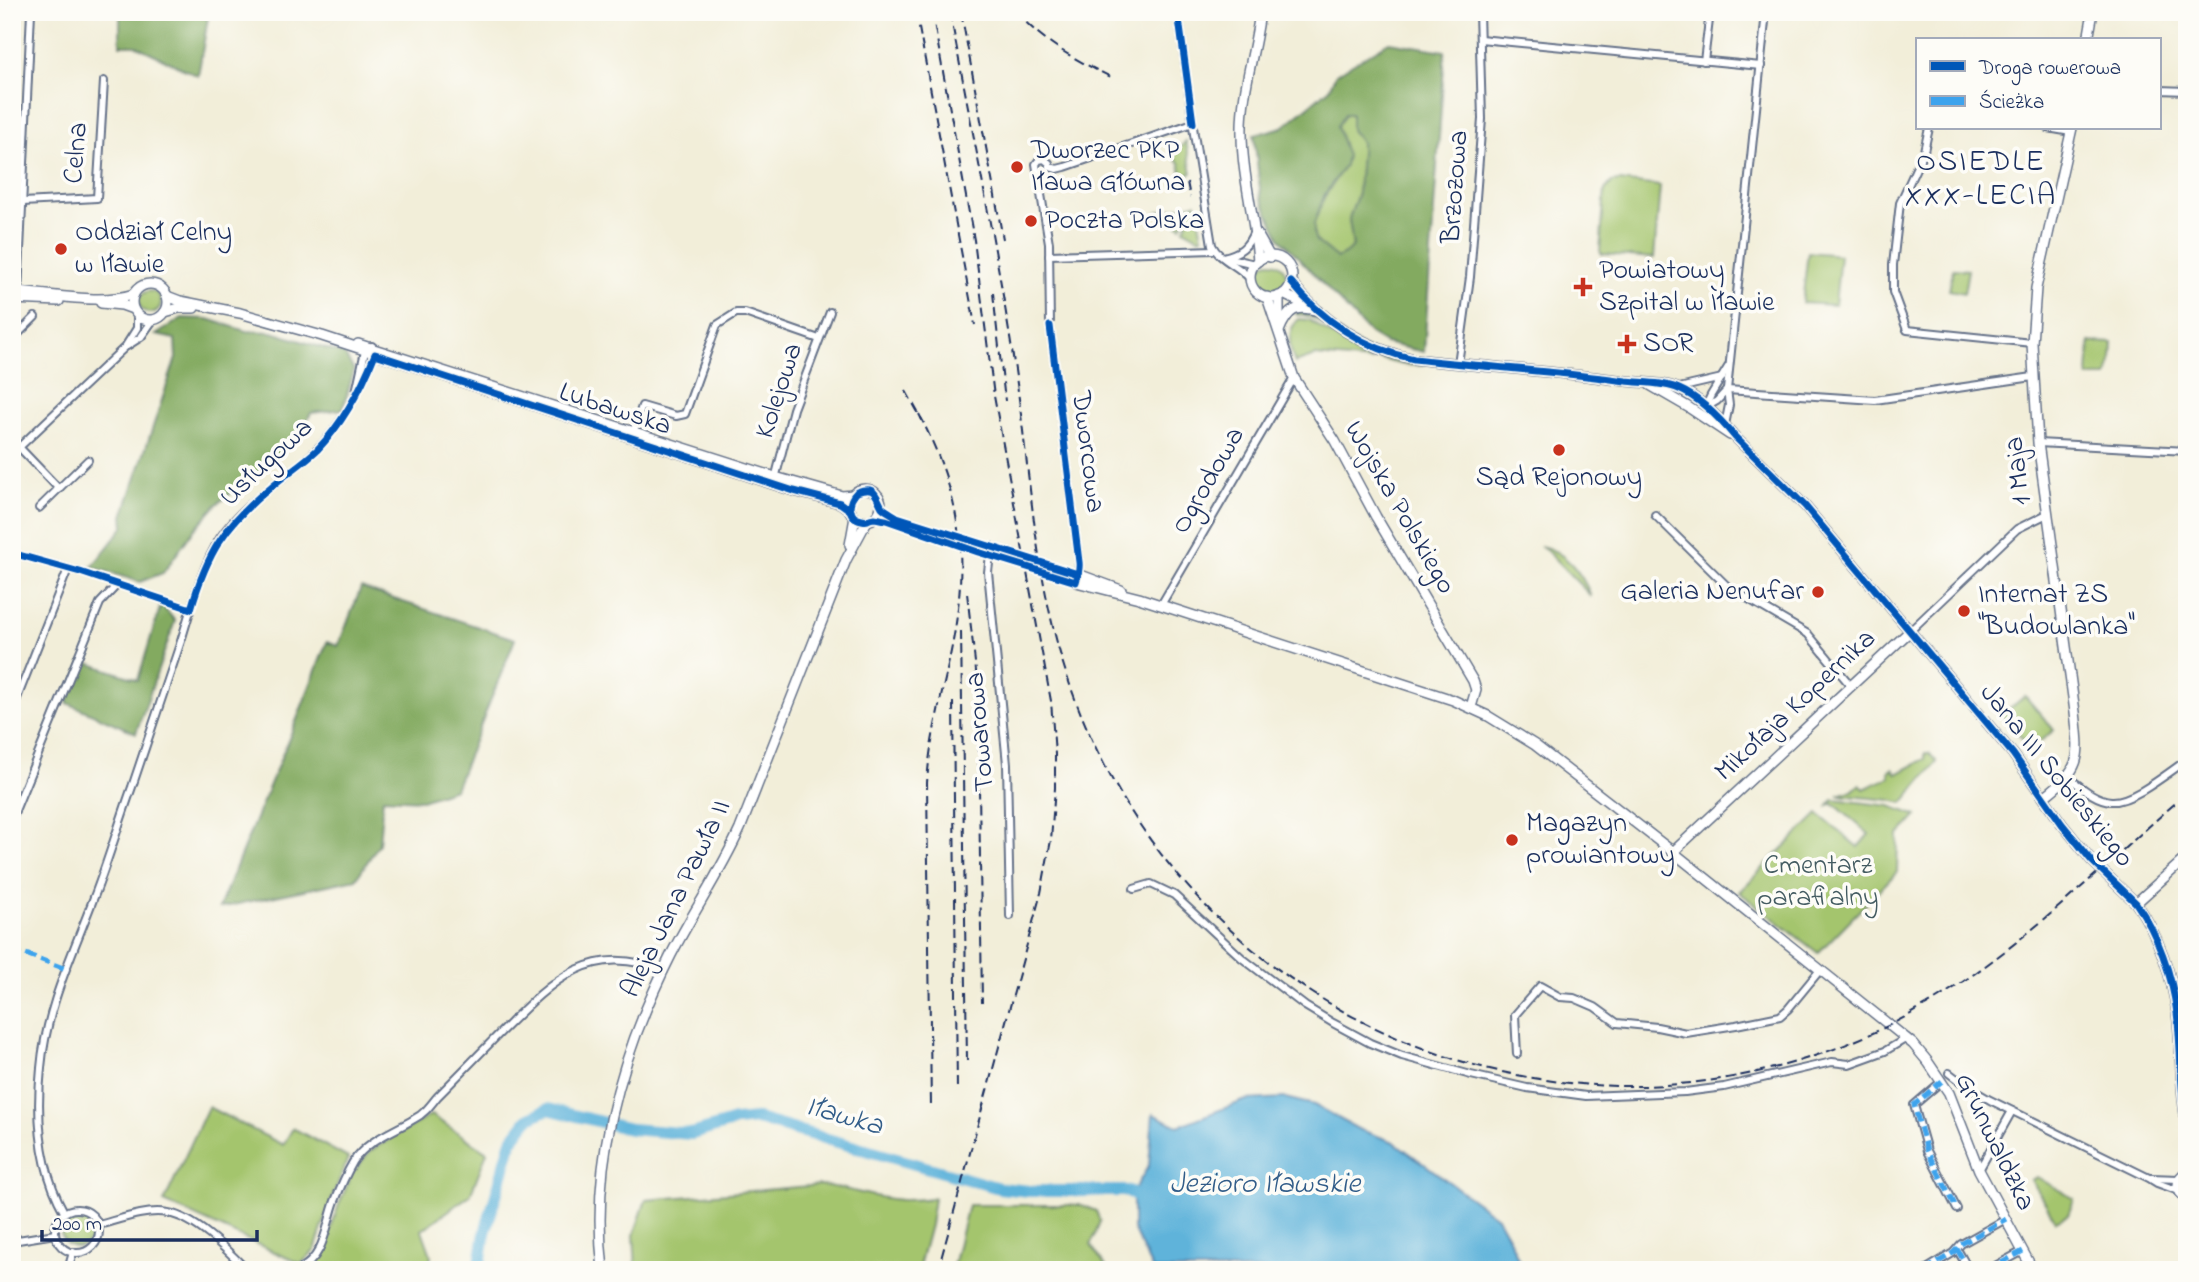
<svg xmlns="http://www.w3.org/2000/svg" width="2199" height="1282" viewBox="0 0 2199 1282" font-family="'Indie Flower',sans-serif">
  <rect width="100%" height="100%" fill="#fdfcf7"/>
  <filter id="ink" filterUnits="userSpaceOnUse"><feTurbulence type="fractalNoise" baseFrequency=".0143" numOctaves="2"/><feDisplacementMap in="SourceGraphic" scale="14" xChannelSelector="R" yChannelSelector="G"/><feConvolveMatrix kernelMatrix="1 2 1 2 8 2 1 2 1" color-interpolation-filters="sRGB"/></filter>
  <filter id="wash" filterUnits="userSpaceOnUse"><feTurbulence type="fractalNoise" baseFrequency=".00686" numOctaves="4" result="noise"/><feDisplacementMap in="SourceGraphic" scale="28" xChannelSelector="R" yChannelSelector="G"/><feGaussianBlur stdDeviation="1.57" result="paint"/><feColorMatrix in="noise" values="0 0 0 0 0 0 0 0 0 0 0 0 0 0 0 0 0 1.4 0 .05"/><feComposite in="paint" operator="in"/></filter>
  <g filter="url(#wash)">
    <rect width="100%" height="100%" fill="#f2eed9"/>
    <g fill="#a4c56d" stroke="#607a66" stroke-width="2">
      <path d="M1346,114H1351V130L1361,142V153L1358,193L1349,219L1353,247L1345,254L1337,258C1330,253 1321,247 1316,240C1304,222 1335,180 1345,165L1337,126Z"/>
      <polygon points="1186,141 1192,173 1182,175 1180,163 1173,156"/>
      <polygon points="1620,181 1660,186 1654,258 1602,254 1600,251 1605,190 1612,182"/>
      <path d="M1196,203L1202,237L1200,238L1184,229C1189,218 1189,217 1187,205Z"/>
      <polygon points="1183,206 1185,218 1181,226 1158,212"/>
      <polygon points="1808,252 1840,255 1835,305 1802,303"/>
      <circle cx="1271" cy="277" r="15"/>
      <polygon points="1953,269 1968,270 1964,293 1949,290"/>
      <circle cx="150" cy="302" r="11"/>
      <path d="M1299,311C1321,315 1334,330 1352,341C1375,355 1399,362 1425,365C1403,367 1380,360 1360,349C1343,340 1316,312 1297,315L1296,313Z"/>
      <path d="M1299,319L1309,320L1372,361L1315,356L1295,363C1289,349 1286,329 1299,319Z"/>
      <polygon points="2090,342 2113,343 2112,359 2107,377 2088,377"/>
      <path d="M1540,546C1565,550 1582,574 1591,596L1547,551Z"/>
      <polygon points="2025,696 2054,730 2031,749 2002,715"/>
      <polygon points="1925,753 1929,753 1937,762 1903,803 1890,800 1838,795 1852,791 1860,784 1864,789 1890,777 1889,772 1893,769 1897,774 1925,759"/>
      <polygon points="1833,799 1890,806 1917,816 1898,836 1897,872 1818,953 1739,892 1818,814 1858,847 1869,834 1833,803 1829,805"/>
      <polygon points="208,1107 283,1145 293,1128 348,1158 332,1198 315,1250 301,1264 164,1202"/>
      <polygon points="431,1115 487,1152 470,1195 422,1230 431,1255 429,1270 311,1270 322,1256 339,1204 352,1174 370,1151"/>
      <polygon points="2037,1177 2074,1199 2068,1215 2056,1221 2031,1180"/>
      <path d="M821,1185C850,1188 877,1200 906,1200C915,1200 925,1199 934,1198L930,1225L918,1270H636L634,1235L646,1200Z"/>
      <polygon points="968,1205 1081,1205 1096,1211 1100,1221 1091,1245 1108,1270 952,1270"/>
      <circle cx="77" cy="1231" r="16"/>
    </g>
    <g fill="#83aa60" stroke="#4f6c5f" stroke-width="2" fill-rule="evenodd">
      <polygon points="120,12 209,12 198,76 135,45 120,45"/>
      <path d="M1389,42L1445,51L1424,352L1385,343L1370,334L1280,238L1261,198L1254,135L1283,127L1329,89L1336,74ZM1345,114H1351V130L1361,142V153L1358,193L1349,219L1353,247L1345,254L1337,258L1316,241L1314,235V224L1325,194L1345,165L1347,156L1337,126Z"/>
      <polygon points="182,318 208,319 246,331 272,332 344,354 354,370 343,409 311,413 302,431 286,450 217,504 193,531 163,573 140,582 92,567 124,526 123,516 176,358 175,339 156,335"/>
      <polygon points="361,588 515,639 455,789 422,800 383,798 379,844 356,879 219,908 297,719 327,642 338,646"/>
      <polygon points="161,604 175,621 136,733 67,703 83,661 138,680"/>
    </g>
    <polygon fill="#5eb3da" stroke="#3c719c" stroke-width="2" points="1285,1098 1314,1105 1358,1129 1394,1142 1497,1217 1510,1240 1523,1270 1153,1270 1133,1229 1133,1192 1149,1165 1153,1114 1178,1126 1246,1100"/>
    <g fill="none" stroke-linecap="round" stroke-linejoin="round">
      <polyline stroke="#5eb3da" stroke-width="12" points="479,1270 485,1233 512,1140 528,1119 548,1109 630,1129 692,1134 735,1121 757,1119 999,1188 1030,1191 1126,1191 1147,1200"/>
    </g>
  </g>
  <g filter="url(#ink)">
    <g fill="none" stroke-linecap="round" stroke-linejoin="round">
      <defs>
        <g id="street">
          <path d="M1178,12L1194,134L1212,245C1219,260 1240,266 1250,279"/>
          <polyline points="1480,39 1761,66"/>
          <polyline points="1704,61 1710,12"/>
          <polyline points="2159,90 2187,91"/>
          <polyline points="1929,128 1924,151 1900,203 1893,265 1893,292 1907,330 2032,343"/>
          <polyline points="2048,128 2071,132"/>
          <polyline points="1050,167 1049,163 1044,159 1039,160 1036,164 1049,243 1050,326 1079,562 1078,577"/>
          <polyline points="1050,167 1057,169 1065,167 1193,123"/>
          <polyline points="23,202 97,198 104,81"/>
          <polyline points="1049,255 1214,250"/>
          <path d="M1223,257C1240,253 1248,247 1254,231"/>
          <polyline points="1229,258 1255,264"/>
          <polyline points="18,294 31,12"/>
          <polyline points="12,340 35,317"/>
          <polyline points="127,346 141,337 153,320"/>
          <polyline points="1458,364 1470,277 1482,119 1479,12"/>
          <polyline points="1679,388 1722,378"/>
          <polyline points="1727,390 1875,400 2033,377"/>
          <polyline points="1705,408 1711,395 1728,367"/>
          <polyline points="1705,408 1717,401 1727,390"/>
          <polyline points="1725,425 1729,405 1727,390 1766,12"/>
          <polyline points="633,433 642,406 676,416 685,414 717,325 736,313 745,313 819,339"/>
          <polyline points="2038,443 2187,451"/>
          <polyline points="19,447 59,489"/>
          <polyline points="12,454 125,347 137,328 137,315"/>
          <polyline points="775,479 793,409 830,312"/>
          <polyline points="39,508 88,460"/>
          <polyline points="1655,515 1728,587 1808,634 1851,686"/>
          <polyline points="991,546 988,572 1007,764 1010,916"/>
          <polyline points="12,553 80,572 191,609"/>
          <polyline points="1161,605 1294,378"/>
          <polyline points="1910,631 2017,529 2047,514"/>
          <polyline points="12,711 68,569"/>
          <path d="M2068,777C2080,786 2095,800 2111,801C2132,803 2169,772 2187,760"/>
          <polyline points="12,818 100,603 117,585"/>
          <polyline points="1134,889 1151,884 1174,895 1242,958 1305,1006 1333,1023 1370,1043 1402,1056 1471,1075 1527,1088 1586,1096 1685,1092 1724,1087 1832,1062 1849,1064 1885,1051 1907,1038"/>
          <polyline points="1517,1054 1515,1015 1540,986 1560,997 1574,998 1595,1007 1617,1023 1657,1027 1686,1033 1736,1025 1780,1016 1788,1009 1820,970"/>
          <polyline points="1949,1073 1966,1086 1990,1100 2149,1178 2157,1183 2179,1191"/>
          <polyline points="1942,1081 1914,1105 1927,1151 1957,1209"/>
          <polyline points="1979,1170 2012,1111"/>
          <polyline points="2151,1178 2179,1179"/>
          <circle cx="77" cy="1231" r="22"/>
          <path d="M64,1212C40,1169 36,1117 41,1068C46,1008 73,953 94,897C108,861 119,823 132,787C148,738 165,690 181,641C192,606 200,570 220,538C244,502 283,481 314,452C340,428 362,387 375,354L372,346L365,351L356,392"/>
          <path d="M99,1225C121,1219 146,1209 168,1213C196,1218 227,1250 247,1270"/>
          <polyline points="12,1241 55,1234"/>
          <polyline points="1957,1249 1969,1270"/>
          <polyline points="68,1270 73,1252"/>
          <path d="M298,1270C325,1258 326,1225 335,1201C340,1188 346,1174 353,1162C367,1140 393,1132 414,1119C424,1114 430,1106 437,1097C460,1074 482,1051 505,1028C553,980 592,941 664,971"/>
          <polyline points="1925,1270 1953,1253 1961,1244 2006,1219"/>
          <polyline points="1988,1270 2023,1251"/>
        </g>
        <g id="secondary">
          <polyline points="2088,40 2093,12"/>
          <polyline points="1257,234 1270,257"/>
          <circle cx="1271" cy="277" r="21"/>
          <path d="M1258,261C1255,218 1242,177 1242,134C1241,92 1255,53 1260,12"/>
          <path d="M1291,282C1322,321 1365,349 1414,359C1484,367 1556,371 1626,381C1643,383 1663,382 1679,389C1700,398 1721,420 1735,437L1805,506L2013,754L2062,824L2092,861L2136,903C2158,934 2172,975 2177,1013C2182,1050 2179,1088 2187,1126"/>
          <circle cx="150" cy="302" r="18"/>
          <path d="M12,292C49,293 99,306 134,294"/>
          <polyline points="1283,294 1310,307"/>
          <polyline points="167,296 180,301 240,313 322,336 794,491 840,503 851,511"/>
          <polyline points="1267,297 1294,378 1335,441 1376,517 1473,681 1476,690 1471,707"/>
          <polyline points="12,299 59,301"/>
          <polyline points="101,303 122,305 133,309"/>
          <polyline points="165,312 179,308 194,308"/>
          <polyline points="1279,323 1279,296"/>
          <path d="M1279,331C1288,309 1296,304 1319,311"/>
          <polyline points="358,344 775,477 842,496 853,495"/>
          <polyline points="1650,385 1688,407 1730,435"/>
          <circle cx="865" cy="505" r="16"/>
          <polyline points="850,545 855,517"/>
          <polyline points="1078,574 1121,590"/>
          <polyline points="1076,582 1139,598 1453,700 1488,716 1535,745 1673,852 1913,1044 1928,1062 1949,1093 1979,1170 2033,1270"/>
          <path d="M2044,797C2083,767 2080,758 2075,712L2038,443L2032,343L2036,288L2072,128"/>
          <polyline points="1673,852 1910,631"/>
          <polyline points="2136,903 2187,857"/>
          <path d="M2187,1172C2175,1178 2175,1192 2187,1198"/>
          <path d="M603,1270C590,1161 622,1052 671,955C693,912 720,873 740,829L846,560L867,521"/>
        </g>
      </defs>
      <use href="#street" stroke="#667289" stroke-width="10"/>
      <use href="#secondary" stroke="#667289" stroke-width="12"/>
      <use href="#street" stroke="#fff" stroke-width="6"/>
      <use href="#secondary" stroke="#fff" stroke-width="9"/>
      <g stroke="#1b2f5e" stroke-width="2" stroke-dasharray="10 5" stroke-linecap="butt">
        <polyline points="916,12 975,325"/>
        <polyline points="932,12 974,240 994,396 1051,701 1055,754 1055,788 1051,840 1041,893 938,1270"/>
        <path d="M950,12C972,131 997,250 1015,370C1031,478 1035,592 1074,696C1193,1019 1560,1177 1875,1032C1995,977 2088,878 2187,793"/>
        <polyline points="961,12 1003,239"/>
        <path d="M1016,12C1043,42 1075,60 1111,77"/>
        <polyline points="1187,182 1190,197"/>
        <polyline points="993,293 1005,401"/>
        <polyline points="906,391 924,423"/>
        <path d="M919,414C960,494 969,553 953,641C944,689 930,735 927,783L931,1108"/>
        <polyline points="967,593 976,671 978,715 982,1003"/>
        <polyline points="961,631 967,1061"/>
        <polyline points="953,702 957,1090"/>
      </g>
      <g stroke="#3da3ed" stroke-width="5" stroke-dasharray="10 5" stroke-linecap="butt">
        <polyline points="12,949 66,969"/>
        <polyline points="1942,1081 1914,1105 1927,1151 1957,1209"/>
        <polyline points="1957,1249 1969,1270"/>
        <polyline points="1925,1270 1953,1253 1961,1244 2006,1219"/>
        <polyline points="1988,1270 2023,1251"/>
      </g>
      <defs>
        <g id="cycleway">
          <polyline points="1178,12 1193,123"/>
          <path d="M1291,282C1322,321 1365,349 1414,359C1484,367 1556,371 1626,381C1643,383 1663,382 1679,389C1700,398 1721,420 1735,437L1805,506L2013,754L2062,824L2092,861L2136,903C2158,934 2172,975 2177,1013C2182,1050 2179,1088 2187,1126"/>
          <path d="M1050,326L1079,562C1080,569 1078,575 1076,582L978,552L886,520C884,520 876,518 874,518C865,519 871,522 862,520C846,517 848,501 857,492C876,485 875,495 882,507C886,511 893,514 897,517L1078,574"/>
          <path d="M12,553L80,572L191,609C207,553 225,524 271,487C286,474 303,463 317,450C342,424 362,387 375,354L794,491L840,503L851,511"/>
        </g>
      </defs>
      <use href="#cycleway" stroke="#fdfcf7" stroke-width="11"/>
      <use href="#cycleway" stroke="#0057b8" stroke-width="7"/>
    </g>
  </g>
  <g fill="#c8321e" stroke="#fdfcf7" stroke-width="2.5">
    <circle cx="1017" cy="167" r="7"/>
    <circle cx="1031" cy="221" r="7"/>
    <circle cx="61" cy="249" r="7"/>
    <path d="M1579.5 276.5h7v7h7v7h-7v7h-7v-7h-7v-7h7z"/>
    <path d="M1623.5 333.5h7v7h7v7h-7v7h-7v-7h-7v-7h7z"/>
    <circle cx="1559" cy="450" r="7"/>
    <circle cx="1818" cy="592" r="7"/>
    <circle cx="1964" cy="611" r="7"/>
    <circle cx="1512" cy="840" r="7"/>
  </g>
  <g text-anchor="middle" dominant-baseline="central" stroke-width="7" stroke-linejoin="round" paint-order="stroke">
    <g font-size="28" fill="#1b2f5e" stroke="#fdfcf7" text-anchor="start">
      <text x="1031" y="151">Dworzec PKP<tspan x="1031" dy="32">Iława Główna</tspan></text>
      <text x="1045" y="221">Poczta Polska</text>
      <text x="75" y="233">Oddział Celny<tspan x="75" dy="32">w Iławie</tspan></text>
      <text x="1599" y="271">Powiatowy<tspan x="1599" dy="32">Szpital w Iławie</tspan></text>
      <text x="1643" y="344">SOR</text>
      <text x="1559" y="478" text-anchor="middle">Sąd Rejonowy</text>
      <text x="1804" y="592" text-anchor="end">Galeria Nenufar</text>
      <text x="1978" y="595">Internat ZS<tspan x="1978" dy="32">"Budowlanka"</tspan></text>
      <text x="1526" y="824">Magazyn<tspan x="1526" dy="32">prowiantowy</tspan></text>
    </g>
    <g font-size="28" fill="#1b2f5e" stroke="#fdfcf7">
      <text transform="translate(77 153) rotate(-85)">Celna</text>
      <text transform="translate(1456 187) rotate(-86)">Brzozowa</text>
      <text transform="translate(780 391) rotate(-72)">Kolejowa</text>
      <text transform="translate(615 410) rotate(18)">Lubawska</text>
      <text transform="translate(1087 452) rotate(83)">Dworcowa</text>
      <text transform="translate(267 463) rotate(-43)">Usługowa</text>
      <text transform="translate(2019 471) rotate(-97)">1 Maja</text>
      <text transform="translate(1209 481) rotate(-60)">Ogrodowa</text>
      <text transform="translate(1399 508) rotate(60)">Wojska Polskiego</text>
      <text transform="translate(1796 706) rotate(-43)">Mikołaja Kopernika</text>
      <text transform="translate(981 732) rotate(-95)">Towarowa</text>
      <text transform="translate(2056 776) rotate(51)">Jana III Sobieskiego</text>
      <text transform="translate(677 899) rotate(-64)">Aleja Jana Pawła II</text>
      <text transform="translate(1994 1142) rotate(64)">Grunwaldzka</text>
    </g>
    <g font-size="28" fill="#445c62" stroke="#fdfcf7">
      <text x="1818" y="866">Cmentarz<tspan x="1818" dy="32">parafialny</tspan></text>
    </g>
    <g font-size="30" letter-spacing="2" fill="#1b2f5e" stroke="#fdfcf7">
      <text x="1981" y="163">OSIEDLE<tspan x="1981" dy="34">XXX-LECIA</tspan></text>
    </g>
    <g font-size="30" font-style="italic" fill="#325d89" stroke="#fdfcf7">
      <text transform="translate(844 1117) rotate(16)">Iławka</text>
      <text x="1265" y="1185">Jezioro Iławskie</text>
    </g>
  </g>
  <rect width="2199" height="1282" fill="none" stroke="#fdfcf7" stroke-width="42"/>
  <rect x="1916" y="38" width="245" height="91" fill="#fdfcf7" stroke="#a3aaba" stroke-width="2"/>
  <rect x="1930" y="61" width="35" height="10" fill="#0057b8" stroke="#a3aaba" stroke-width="2"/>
  <text x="1979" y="74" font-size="21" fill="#1b2f5e">Droga rowerowa</text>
  <rect x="1930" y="96" width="35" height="10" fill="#3da3ed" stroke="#a3aaba" stroke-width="2"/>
  <text x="1979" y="108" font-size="21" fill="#1b2f5e">Ścieżka</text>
  <path d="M42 1230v10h215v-10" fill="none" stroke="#1b2f5e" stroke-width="3.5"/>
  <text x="52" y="1230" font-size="21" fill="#1b2f5e" stroke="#fdfcf7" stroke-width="5" paint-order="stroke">200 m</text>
</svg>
